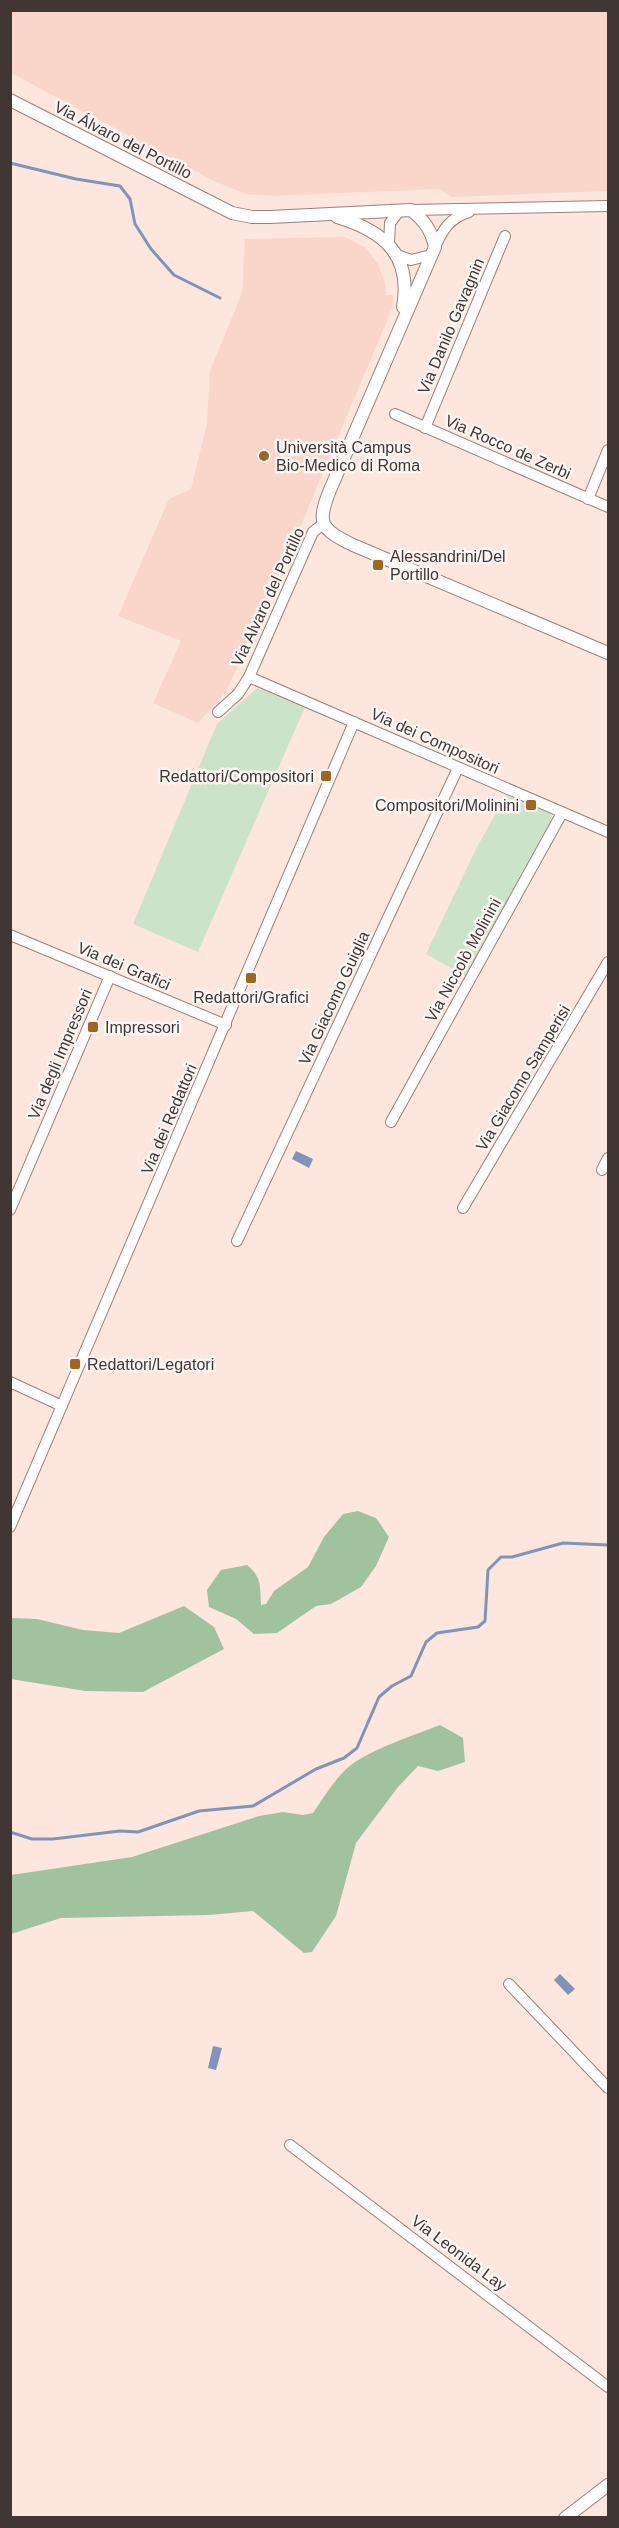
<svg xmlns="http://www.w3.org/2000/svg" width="619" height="2528" viewBox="0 0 619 2528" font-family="Helvetica,sans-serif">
  <rect width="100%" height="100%" fill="#fce6de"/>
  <g fill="#fad6ca">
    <polygon points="10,11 608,11 608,191 451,197 440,189 273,196 245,194 212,180 11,73"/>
    <polygon points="345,237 366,248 378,264 385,283 386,295 393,295 392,309 290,551 226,692 198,723 153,703 181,641 118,616 169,499 191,489 207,423 210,371 242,293 245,239"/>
  </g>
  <g fill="#cbe4c9">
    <polygon points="257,688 305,707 198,952 133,924 217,724"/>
    <polygon points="506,795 551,812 552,821 465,976 426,954 476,849"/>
  </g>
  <g fill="#a1c29f">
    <path d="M358,1511L376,1518L389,1537L376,1566L361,1587L331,1604L316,1606L277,1633L254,1634L236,1619L209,1607L207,1590L221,1570L247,1565C262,1577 260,1587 261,1605L266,1604L274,1591L308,1567L324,1537L343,1514Z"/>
    <polygon points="184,1606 214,1627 224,1649 143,1692 85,1691 11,1679 11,1618 37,1619 83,1630 119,1633"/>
    <path d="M440,1725L463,1738L465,1762L438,1771L418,1766L398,1787L356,1843L336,1916L312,1952L304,1953L253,1911L209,1915L61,1918L11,1934V1875L132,1857L259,1816L283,1812L303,1815L313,1813C325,1796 338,1773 355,1762C380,1746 412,1736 440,1725Z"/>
  </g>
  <g fill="#7f94b9">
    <polygon points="296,1151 313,1159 309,1168 292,1159"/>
    <polygon points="560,1974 575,1989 568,1995 554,1980"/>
    <polygon points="213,2046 222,2048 216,2070 208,2068"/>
  </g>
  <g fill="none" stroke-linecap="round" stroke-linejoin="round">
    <g stroke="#7f94b9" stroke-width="3">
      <polyline points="10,163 76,179 120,186 130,199 135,224 151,249 174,275 220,298"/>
      <polyline points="10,1832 32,1839 53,1839 120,1831 138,1832 199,1811 253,1806 316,1769 344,1758 357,1748 379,1697 392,1686 411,1676 426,1642 437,1633 478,1627 485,1621 488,1570 501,1557 512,1557 563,1543 608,1545"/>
    </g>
    <defs>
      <g id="minor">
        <polyline points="411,210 608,206"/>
        <polyline points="389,244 390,223 400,210"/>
        <path d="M435,247C443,229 450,218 469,212"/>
        <polyline points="397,255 411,260 431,255"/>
        <polyline points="395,414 608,507"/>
        <polyline points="425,428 505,236"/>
        <polyline points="588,499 608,450"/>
        <polyline points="249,677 608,832"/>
        <polyline points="218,712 238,694 249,677 313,532 323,524"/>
        <polyline points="10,935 226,1025"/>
        <polyline points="391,1122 562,813"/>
        <polyline points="602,1170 608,1158"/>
        <polyline points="463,1208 608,962"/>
        <polyline points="10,1210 110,976"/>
        <polyline points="237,1241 458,768"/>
        <polyline points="10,1382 62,1406"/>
        <polyline points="10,1527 354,722"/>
        <polyline points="509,1984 608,2088"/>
        <polyline points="290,2145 608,2387"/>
      </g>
      <g id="tertiary">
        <path d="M10,100L232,213L252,217H270L411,210C425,221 431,230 435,247L330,490C316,524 321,529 353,545L608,653"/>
        <path d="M337,217C384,231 412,255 403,307"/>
        <polyline points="565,2518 608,2485"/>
      </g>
    </defs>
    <use href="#minor" stroke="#9a8179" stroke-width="12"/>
    <use href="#tertiary" stroke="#9a8179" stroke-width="14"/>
    <use href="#minor" stroke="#fff" stroke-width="10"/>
    <use href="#tertiary" stroke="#fff" stroke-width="12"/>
  </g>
  <g fill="#9e6622" stroke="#fdf7f5" stroke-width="2">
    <circle cx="264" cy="456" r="6"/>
    <rect x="372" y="559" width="12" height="12" rx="3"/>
    <rect x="320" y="770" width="12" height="12" rx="3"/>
    <rect x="525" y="799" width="12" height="12" rx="3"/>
    <rect x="245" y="972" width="12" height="12" rx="3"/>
    <rect x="87" y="1021" width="12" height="12" rx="3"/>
    <rect x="69" y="1358" width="12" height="12" rx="3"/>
  </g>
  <g text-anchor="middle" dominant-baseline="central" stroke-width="5" stroke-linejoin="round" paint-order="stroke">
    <g font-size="16" fill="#413633" stroke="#fdf7f5">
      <text transform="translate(123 140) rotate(27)">Via Álvaro del Portillo</text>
      <text transform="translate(451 326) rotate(-67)">Via Danilo Gavagnin</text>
      <text transform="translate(508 447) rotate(24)">Via Rocco de Zerbi</text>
      <text transform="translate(268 597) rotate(-65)">Via Alvaro del Portillo</text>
      <text transform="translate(435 741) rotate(24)">Via dei Compositori</text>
      <text transform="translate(463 960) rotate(-61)">Via Niccolò Molinini</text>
      <text transform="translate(124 966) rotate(23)">Via dei Grafici</text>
      <text transform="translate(334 998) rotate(-65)">Via Giacomo Guiglia</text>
      <text transform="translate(60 1054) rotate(-67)">Via degli Impressori</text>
      <text transform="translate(523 1078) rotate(-59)">Via Giacomo Samperisi</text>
      <text transform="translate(169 1119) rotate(-67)">Via dei Redattori</text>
      <text transform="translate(459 2253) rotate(37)">Via Leonida Lay</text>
    </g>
    <g font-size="16" fill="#413633" stroke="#fdf7f5" text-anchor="start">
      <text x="276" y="447">Università Campus<tspan x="276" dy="18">Bio-Medico di Roma</tspan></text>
      <text x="390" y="556">Alessandrini/Del<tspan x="390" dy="18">Portillo</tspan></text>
      <text x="314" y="776" text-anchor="end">Redattori/Compositori</text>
      <text x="519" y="805" text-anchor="end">Compositori/Molinini</text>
      <text x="251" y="997" text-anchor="middle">Redattori/Grafici</text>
      <text x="105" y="1027">Impressori</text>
      <text x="87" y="1364">Redattori/Legatori</text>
    </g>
  </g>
  <rect width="619" height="2528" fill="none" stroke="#413633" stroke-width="24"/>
</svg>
